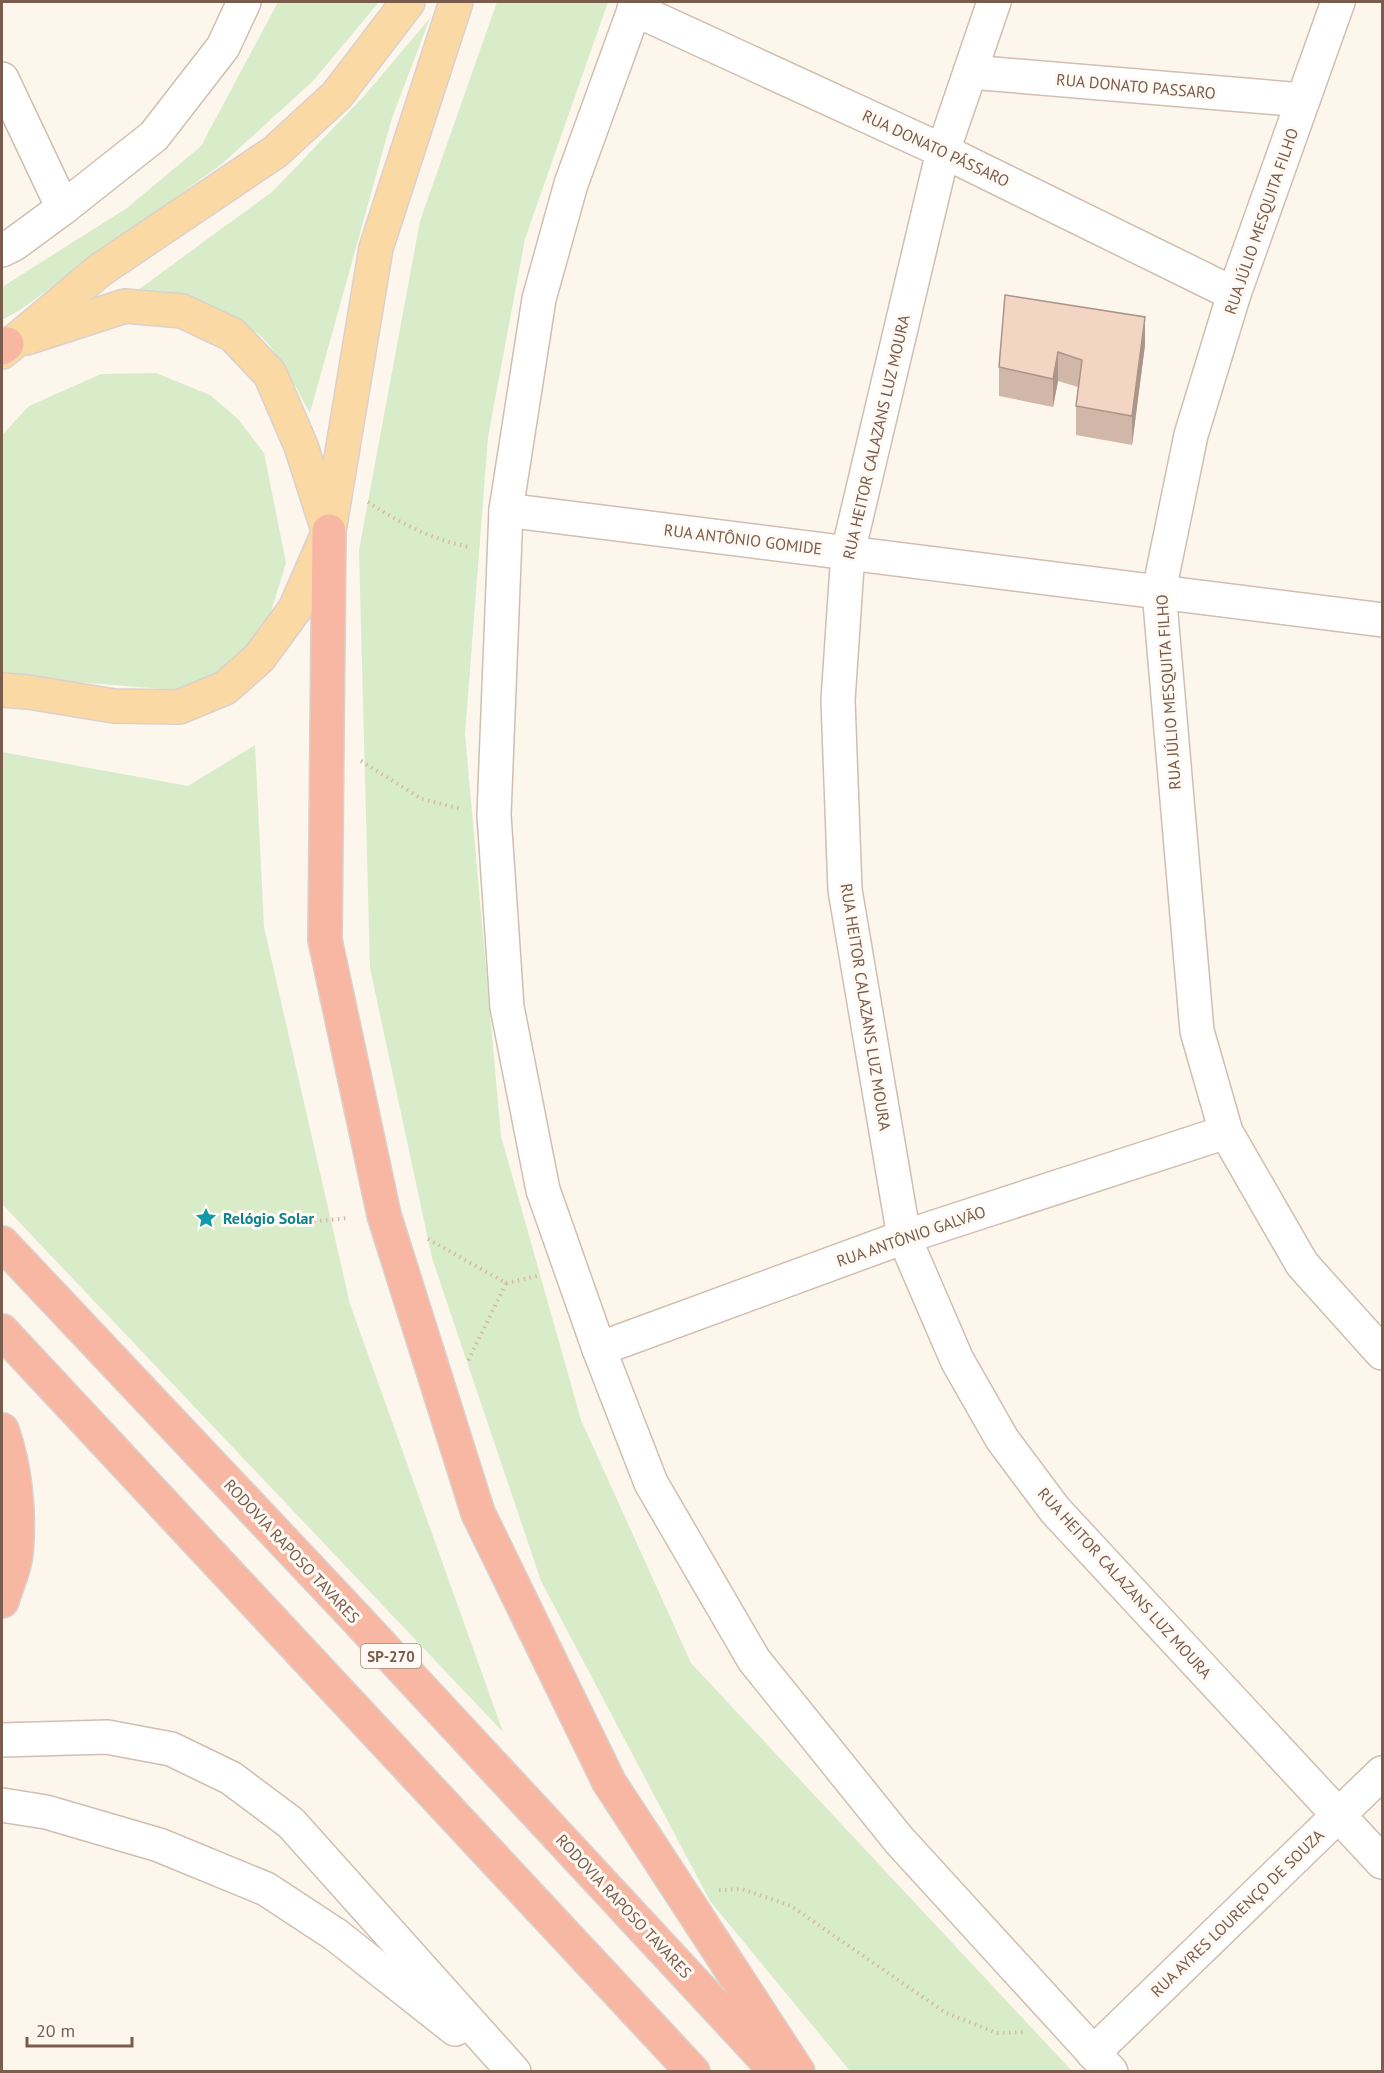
<svg xmlns="http://www.w3.org/2000/svg" width="1384" height="2073" viewBox="0 0 1384 2073" font-family="'PT Sans',sans-serif">
  <rect width="100%" height="100%" fill="#fdf6ec"/>
  <g fill="#d8ecc9">
    <polygon points="278,2 379,2 313,81 223,163 20,310 2,320 2,287 127,208 201,146"/>
    <polygon points="497,2 608,2 525,239 488,437 465,734 501,1136 581,1420 691,1663 1072,2071 850,2071 710,1901 541,1581 432,1258 370,968 359,550 420,221"/>
    <path d="M430,18L392,118L310,413C297,391 285,364 269,345C242,311 178,299 138,290L273,191L364,96Z"/>
    <polygon points="156,373 210,395 238,419 264,453 286,563 265,631 224,671 175,690 2,676 2,435 29,406 101,374"/>
    <polygon points="255,745 264,927 350,1304 503,1732 2,1204 2,752 188,786"/>
  </g>
  <g fill="none" stroke-linecap="round" stroke-linejoin="round">
    <defs>
      <g id="minor">
        <polyline points="637,2 571,184 539,299 506,510 494,815 507,1007 543,1190 599,1349 651,1483 754,1660 899,1840 1111,2072"/>
        <polyline points="994,2 943,151 848,552 838,700 845,890 904,1237 957,1360 1002,1439 1055,1510 1382,1862"/>
        <polyline points="1338,2 1234,294 1191,435 1159,591 1197,1031 1226,1132 1302,1264 1382,1353"/>
        <polyline points="634,9 943,151 1234,294"/>
        <polyline points="970,72 1303,100"/>
        <polyline points="2,79 63,208"/>
        <polyline points="2,250 14,244 63,208 154,136 223,47 244,2"/>
        <polyline points="506,510 1382,620"/>
        <polyline points="599,1349 904,1237 1226,1132"/>
        <polyline points="2,1740 107,1737 171,1749 231,1778 291,1823 514,2072"/>
        <polyline points="2,1805 46,1812 159,1845 266,1889 336,1935 455,2029"/>
        <polyline points="1093,2053 1382,1773"/>
      </g>
      <g id="primary">
        <polyline points="26,338 125,306 182,311 233,335 270,374 301,446 327,527"/>
        <polyline points="2,352 100,270 275,152 337,95 408,2"/>
        <polyline points="2,690 28,692 114,706 179,707 225,688 259,658 295,609 329,531 376,248 456,2"/>
      </g>
      <g id="motorway">
        <polyline points="2,348 7,344"/>
        <polyline points="329,531 325,940 384,1215 478,1513 609,1782 798,2072"/>
        <polyline points="2,1243 353,1615 777,2072"/>
        <polyline points="2,1331 693,2072"/>
        <path d="M2,1430C15,1467 20,1513 16,1553C15,1569 6,1586 2,1601"/>
      </g>
    </defs>
    <use href="#minor" stroke="#d1beb0" stroke-width="36"/>
    <use href="#primary" stroke="#dad1cd" stroke-width="36"/>
    <use href="#motorway" stroke="#dad1cd" stroke-width="36"/>
    <g stroke="#d9b8a5" stroke-width="4" stroke-dasharray="1.5 4.5" stroke-linecap="butt">
      <path d="M368,502C399,523 433,540 470,547"/>
      <polyline points="361,761 422,799 462,809"/>
      <polyline points="308,1222 349,1218"/>
      <polyline points="428,1239 506,1283 467,1363"/>
      <polyline points="506,1283 537,1276"/>
      <polyline points="719,1890 742,1889 791,1906 946,2013 997,2033 1026,2032"/>
    </g>
    <use href="#minor" stroke="#fff" stroke-width="33"/>
    <use href="#primary" stroke="#fbd9a5" stroke-width="33"/>
    <use href="#motorway" stroke="#f7b7a3" stroke-width="33"/>
  </g>
  <polygon fill="#d1b7a8" points="1005,295 1145,345 1132,445 1076,435 1076,406 1078,387 1058,381 1053,407 999,396 999,367"/>
  <g fill="#aa9588">
    <polygon points="1145,317 1145,345 1132,445 1132,416"/>
    <polygon points="1058,352 1058,381 1053,407 1053,379"/>
  </g>
  <polygon fill="#f3d5c3" stroke="#aa9588" stroke-width="1.5" points="1005,295 1145,317 1132,416 1076,406 1082,360 1058,352 1053,379 999,367"/>
  <defs>
    <symbol id="sight-bare" viewBox="-9 -9 18 18"><path d="M0-6L1.8-2.2L6-1.7L2.9 1.2L3.7 5.4L0 3.3L-3.7 5.4L-2.9 1.2L-6-1.7L-1.8-2.2Z" fill="#0f9aa8" stroke="#fffaf3" stroke-width="2.5" paint-order="stroke"/></symbol>
  </defs>
  <g fill-rule="evenodd">
    <use href="#sight-bare" x="191" y="1203" width="30" height="30"/>
  </g>
  <g text-anchor="middle" dominant-baseline="central" stroke-width="6" stroke-linejoin="round" paint-order="stroke">
    <rect fill="#fffaf3" stroke="#a28b7f" stroke-width="1.5" x="361" y="1644" width="60" height="24" rx="4.5"/>
    <g font-size="15" font-weight="bold" fill="#7a5c4d">
      <text x="391" y="1656">SP-270</text>
    </g>
    <g font-size="16" fill="#7a5c4d" stroke="#fffaf3">
      <text transform="translate(1136 86) rotate(5)">RUA DONATO PASSARO</text>
      <text transform="translate(936 148) rotate(25)">RUA DONATO PÁSSARO</text>
      <text transform="translate(1261 221) rotate(-71)">RUA JÚLIO MESQUITA FILHO</text>
      <text transform="translate(876 437) rotate(-77)">RUA HEITOR CALAZANS LUZ MOURA</text>
      <text transform="translate(743 539) rotate(7)">RUA ANTÔNIO GOMIDE</text>
      <text transform="translate(1168 692) rotate(-94)">RUA JÚLIO MESQUITA FILHO</text>
      <text transform="translate(866 1007) rotate(81)">RUA HEITOR CALAZANS LUZ MOURA</text>
      <text transform="translate(911 1236) rotate(-19)">RUA ANTÔNIO GALVÃO</text>
      <text transform="translate(292 1551) rotate(47)">RODOVIA RAPOSO TAVARES</text>
      <text transform="translate(1125 1583) rotate(48)">RUA HEITOR CALAZANS LUZ MOURA</text>
      <text transform="translate(624 1906) rotate(47)">RODOVIA RAPOSO TAVARES</text>
      <text transform="translate(1237 1913) rotate(-44)">RUA AYRES LOURENÇO DE SOUZA</text>
    </g>
    <g font-size="16" font-weight="bold" fill="#0d838f" stroke="#fffaf3" text-anchor="start">
      <text x="223" y="1218">Relógio Solar</text>
    </g>
  </g>
  <rect width="1384" height="2073" fill="none" stroke="#7a5c4d" stroke-width="6"/>
  <path d="M27 2037v9h105v-9" fill="none" stroke="#7a5c4d" stroke-width="3"/>
  <text x="36" y="2037" font-size="18" fill="#7a5c4d" stroke="#fffaf3" stroke-width="4.5" paint-order="stroke">20 m</text>
</svg>
